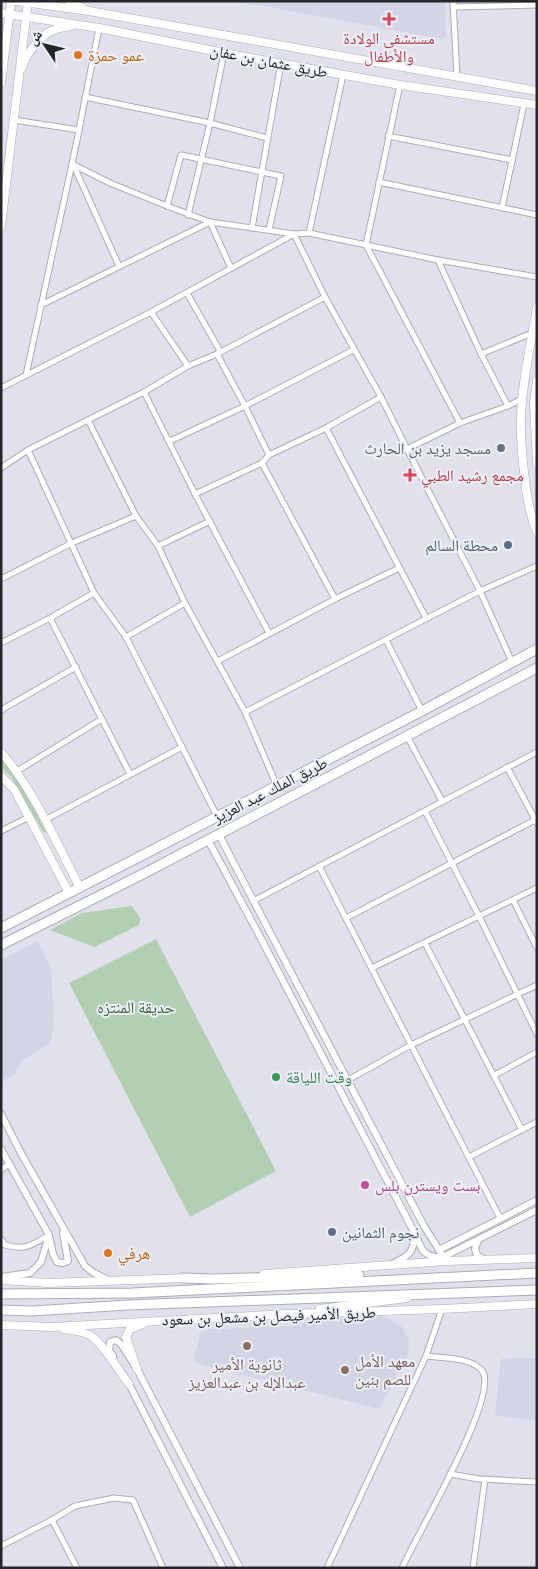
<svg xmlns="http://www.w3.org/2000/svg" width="538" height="1569" viewBox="0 0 538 1569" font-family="Karla,'Noto Naskh Arabic',sans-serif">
  <rect width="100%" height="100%" fill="#e0e1ec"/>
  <g fill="#d3d5e6">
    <polygon points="236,1 445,1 446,37 442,39"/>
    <polygon points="38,941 51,970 54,1025 50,1043 21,1061 16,1073 1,1082 1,960"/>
    <polygon points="378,1314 401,1326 409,1339 408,1355 379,1409 193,1362 201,1330 303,1325 305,1317"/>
    <polygon points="537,1358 537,1421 495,1415 501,1359"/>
  </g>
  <g fill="#b1d0b2">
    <path d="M1,757C20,778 33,806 46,832L44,833L11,777L1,767Z"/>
    <polygon points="132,906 140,918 139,925 95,947 50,930 82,913"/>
    <polygon points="156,939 276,1171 190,1217 69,983"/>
  </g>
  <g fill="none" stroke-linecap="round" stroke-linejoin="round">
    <defs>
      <g id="minor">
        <polyline points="453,1 457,77"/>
        <polyline points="453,7 537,5"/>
        <polyline points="400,85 366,245 460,423"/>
        <polyline points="85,97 210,123 267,138"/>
        <polyline points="14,120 79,130 72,164 110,183 167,206 210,222 294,234 309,233 438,260 537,277"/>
        <polyline points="79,130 99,28"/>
        <polyline points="388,136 512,160"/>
        <polyline points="73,164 119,266"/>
        <polyline points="379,182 537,215"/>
        <polyline points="167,206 181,155 281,176 269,230"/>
        <polyline points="502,208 524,104"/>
        <polyline points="188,215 210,123 224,53"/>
        <polyline points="252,228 281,63"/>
        <polyline points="309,233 343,75"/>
        <polyline points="438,260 481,354 508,406"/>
        <polyline points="187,293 220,351"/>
        <polyline points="41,305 210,222 231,268"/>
        <polyline points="151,312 188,366"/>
        <polyline points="217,354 245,406 269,455"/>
        <polyline points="481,354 532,333"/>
        <polyline points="26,375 72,164"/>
        <polyline points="1,388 151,312 294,234 325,297 381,397 407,449 480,591 512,662"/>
        <polyline points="144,392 195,494 269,633"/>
        <polyline points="88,420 136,516 158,546 185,603 245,712 277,786"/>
        <polyline points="326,428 426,618"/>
        <polyline points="170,441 245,406 353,350"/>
        <polyline points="407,449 460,423 508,406 522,399"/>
        <polyline points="28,450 94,593 126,637 182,747 45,820"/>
        <polyline points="262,463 335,599"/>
        <polyline points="1,468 28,450 144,392 188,366 217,354 325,297"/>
        <polyline points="195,494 262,463 269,455 326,428 381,397"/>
        <polyline points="158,546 210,521"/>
        <polyline points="1,579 72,543 136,516"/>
        <polyline points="50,618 130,774"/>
        <polyline points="126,637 185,603"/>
        <polyline points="386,640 422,711"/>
        <polyline points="1,643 50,618 94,593"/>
        <polyline points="218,661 335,599 399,568"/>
        <polyline points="1,710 76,667"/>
        <polyline points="245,712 480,591 537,566"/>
        <polyline points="407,736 442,801"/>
        <polyline points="182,747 217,816"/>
        <polyline points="507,767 537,823"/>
        <polyline points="17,771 102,719"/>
        <polyline points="425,811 479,916 537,1034"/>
        <polyline points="1,831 29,817"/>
        <polyline points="319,866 500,1218"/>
        <polyline points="513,900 537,948"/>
        <polyline points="253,901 537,752"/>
        <polyline points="346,918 535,820"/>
        <polyline points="425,943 522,1130"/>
        <polyline points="372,968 537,888"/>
        <polyline points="495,1075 537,1052"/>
        <polyline points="348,1080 411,1045 537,985"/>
        <polyline points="469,1157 537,1122"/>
        <polyline points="1,1170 9,1164"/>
        <path d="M1,1239L5,1245C25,1251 32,1245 49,1235"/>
        <polyline points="450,1474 479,1479 537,1482"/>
        <polyline points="52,1520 77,1568"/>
        <polyline points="1,1546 52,1520 75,1506 114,1498 133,1500 163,1568"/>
        <polyline points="327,1568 426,1356 442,1309"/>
        <path d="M402,1568C416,1536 498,1399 483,1372C473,1357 442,1358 426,1356"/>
        <polyline points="473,1568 485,1479"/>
      </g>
      <g id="tertiary">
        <polyline points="219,835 424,1226 446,1261"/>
        <path d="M208,840L257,931L415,1234C413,1254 410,1255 392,1264"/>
        <polyline points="1,1114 22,1155 85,1266 94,1273 109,1280"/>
        <polyline points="1,1149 49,1235 41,1262 30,1273 1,1277"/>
        <path d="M416,1235C421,1251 425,1258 443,1257L537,1210"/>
        <polyline points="49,1236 53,1254 57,1262 63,1263 68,1261 63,1233"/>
        <polyline points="478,1240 475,1249 477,1255 485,1260"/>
        <polyline points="439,1250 537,1200"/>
        <polyline points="113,1356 109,1350 110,1342 116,1340 121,1344 137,1369 240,1568"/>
        <polyline points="127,1380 223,1568"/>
      </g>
      <g id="secondary">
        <polyline points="16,1 89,11 537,91"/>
        <polyline points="69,1 83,8"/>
        <polyline points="1,13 99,28 224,53 400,85 537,105"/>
        <path d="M22,68C26,54 38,38 51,31C57,28 64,27 71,26"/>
        <polyline points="1,83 11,1"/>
        <polyline points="1,226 28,1"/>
        <path d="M537,307C531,344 522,381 521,418C520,436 522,454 524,472C526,492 529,513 537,532"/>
        <polyline points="537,380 534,404 537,463"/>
        <path d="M1,752C35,792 56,842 80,888"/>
        <polyline points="1,776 14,789 69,893"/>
        <polyline points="264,1274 446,1261 537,1258"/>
        <polyline points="1,1280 48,1283 188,1278"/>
        <polyline points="320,1309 407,1298"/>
        <polyline points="1,1325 52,1327 288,1314 442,1309 537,1304"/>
        <path d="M64,1329C73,1331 84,1331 91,1336C105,1346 118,1370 129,1384"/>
        <polyline points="137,1369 126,1337 130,1329 143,1324"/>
      </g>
      <g id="primary">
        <polyline points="183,1278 213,1279 359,1275"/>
        <polyline points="1,1294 132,1293 537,1273"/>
        <polyline points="1,1310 32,1311 128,1305 537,1290"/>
      </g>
      <g id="trunk">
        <polyline points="1,928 422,711 537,649"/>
        <polyline points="1,945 139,876 537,668"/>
      </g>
    </defs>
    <use href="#minor" stroke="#abadb6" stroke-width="7"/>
    <use href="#tertiary" stroke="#abadb6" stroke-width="8"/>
    <use href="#secondary" stroke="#abadb6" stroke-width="9"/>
    <use href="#primary" stroke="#abadb6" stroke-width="11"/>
    <use href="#trunk" stroke="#abadb6" stroke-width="11"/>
    <use href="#minor" stroke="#fff" stroke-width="5"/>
    <use href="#tertiary" stroke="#fff" stroke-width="6"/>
    <use href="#secondary" stroke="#fff" stroke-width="8"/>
    <use href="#primary" stroke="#fff" stroke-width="9"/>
    <use href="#trunk" stroke="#fff" stroke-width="9"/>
  </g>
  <g fill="#e0444e" stroke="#edeff9" stroke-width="2">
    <path d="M386.5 11.5h5v5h5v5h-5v5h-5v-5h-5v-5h5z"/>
    <path d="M407.5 467.5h5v5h5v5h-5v5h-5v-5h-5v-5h5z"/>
  </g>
  <g fill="#e8710a" stroke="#edeff9" stroke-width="2">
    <circle cx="78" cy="55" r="5"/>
    <circle cx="108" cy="1253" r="5"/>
  </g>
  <circle fill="#6b7280" stroke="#edeff9" stroke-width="2" cx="501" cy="448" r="5"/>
  <g fill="#5c6f8a" stroke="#edeff9" stroke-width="2">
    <circle cx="508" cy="545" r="5"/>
    <circle cx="332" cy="1232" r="5"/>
  </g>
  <circle fill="#2e9e5b" stroke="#edeff9" stroke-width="2" cx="276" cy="1077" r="5"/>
  <circle fill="#d1479c" stroke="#edeff9" stroke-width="2" cx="365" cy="1185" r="5"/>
  <g fill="#8d6e63" stroke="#edeff9" stroke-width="2">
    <circle cx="247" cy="1346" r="5"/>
    <circle cx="345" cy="1370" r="5"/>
  </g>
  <g text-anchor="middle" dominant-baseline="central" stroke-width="4" stroke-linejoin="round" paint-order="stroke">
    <g font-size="16" fill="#be3a42" stroke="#edeff9">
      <text x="389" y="38">مستشفى الولادة<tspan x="389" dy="18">والأطفال</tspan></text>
      <text x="421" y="475" text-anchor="start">مجمع رشيد الطبي</text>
    </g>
    <g font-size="16" fill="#c56008" stroke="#edeff9" text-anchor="start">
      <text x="88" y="55">عمو حمزة</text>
      <text x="118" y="1253">هرفي</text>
    </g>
    <g font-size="16" fill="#25262a" stroke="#edeff9">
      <text transform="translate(269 61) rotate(11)">طريق عثمان بن عفان</text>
      <text transform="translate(270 790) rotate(-27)">طريق الملك عبد العزيز</text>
      <text transform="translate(269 1316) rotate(-2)">طريق الأمير فيصل بن مشعل بن سعود</text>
    </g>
    <g font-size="16" fill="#5b616d" stroke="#edeff9" text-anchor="end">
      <text x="491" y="448">مسجد يزيد بن الحارث</text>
    </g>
    <g font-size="16" fill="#4e5e75" stroke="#edeff9" text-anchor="end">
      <text x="498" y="545">محطة السالم</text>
      <text x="342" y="1232" text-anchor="start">نجوم الثمانين</text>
    </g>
    <g font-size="16" fill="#356239" stroke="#edeff9">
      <text x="136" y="1007">حديقة المنتزه</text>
    </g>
    <g font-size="16" fill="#27864d" stroke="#edeff9" text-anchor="start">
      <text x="286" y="1077">وقت اللياقة</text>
    </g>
    <g font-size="16" fill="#b23c85" stroke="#edeff9" text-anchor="start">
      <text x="375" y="1185">بست ويسترن بلس</text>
    </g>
    <g font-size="16" fill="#785e54" stroke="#edeff9" text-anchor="start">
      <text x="355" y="1361">معهد الأمل<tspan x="355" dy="18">للصم بنين</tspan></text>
      <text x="247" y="1364" text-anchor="middle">ثانوية الأمير<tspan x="247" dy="18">عبدالإله بن عبدالعزيز</tspan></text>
    </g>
  </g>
  <rect width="538" height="1569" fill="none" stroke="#25262a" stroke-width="5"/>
  <g transform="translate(45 45) rotate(305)" stroke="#edeff9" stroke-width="4" paint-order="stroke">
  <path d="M0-4L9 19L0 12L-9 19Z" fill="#25262a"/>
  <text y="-8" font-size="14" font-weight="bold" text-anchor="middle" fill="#25262a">ش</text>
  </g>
</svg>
